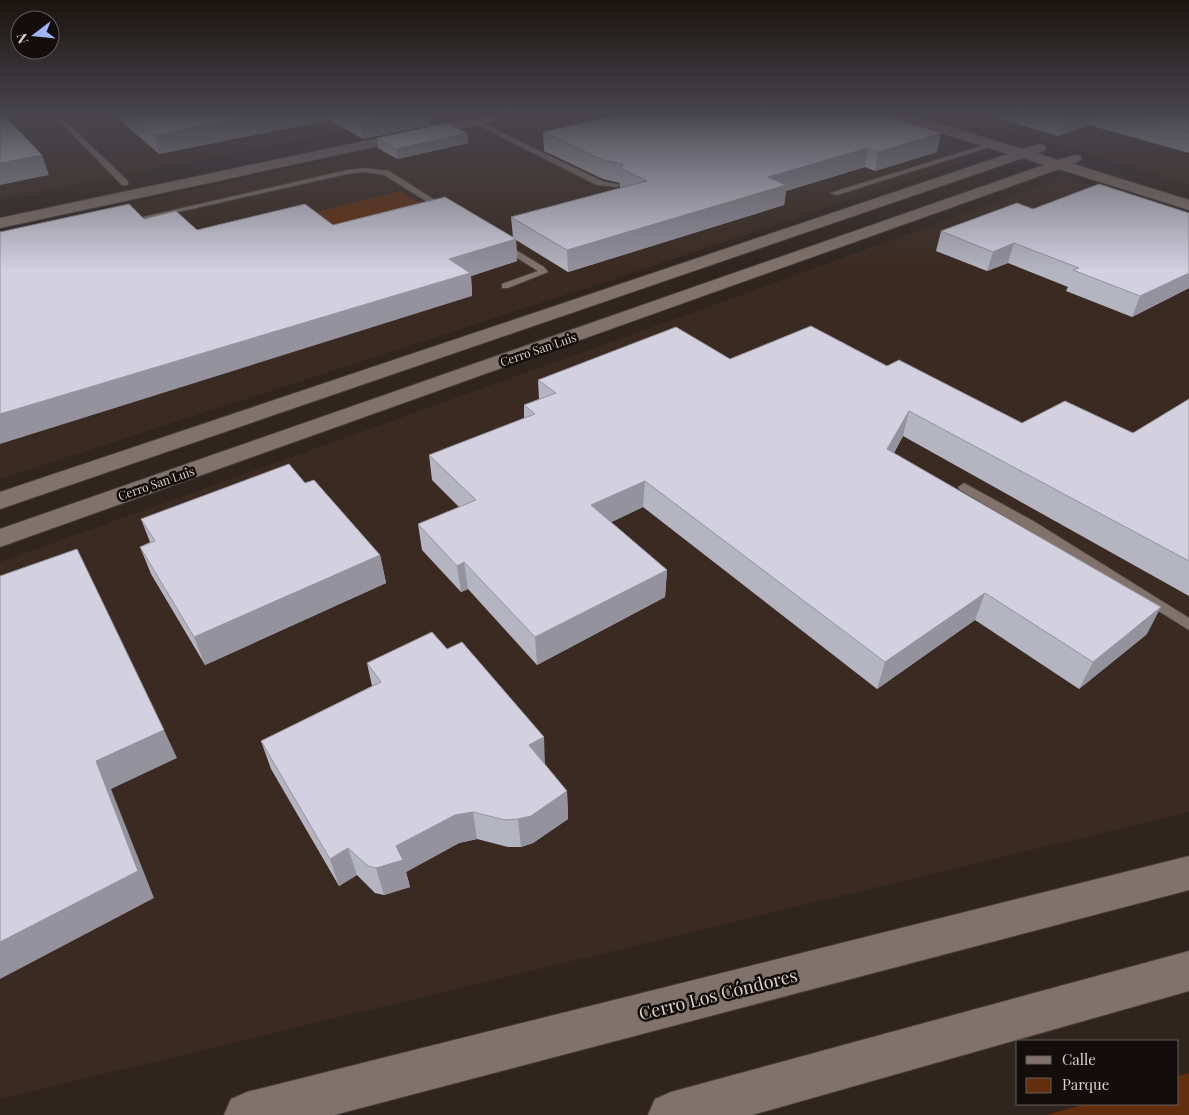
<svg xmlns="http://www.w3.org/2000/svg" width="1189" height="1115" viewBox="0 0 1189 1115" font-family="'Playfair Display',serif">
  <rect width="100%" height="100%" fill="#2f241e"/>
  <g fill="#3b2a21">
    <polygon points="0,115 422,115 0,200"/>
    <polygon points="536,115 870,115 990,153 590,287 0,479 0,232"/>
    <polygon points="958,115 1189,115 1189,184 1062,146"/>
    <polygon points="1064,177 1189,216 1189,812 0,1099 0,562 711,306"/>
  </g>
  <g fill="#632e0e">
    <polygon points="401,191 434,212 340,237 309,214"/>
    <polygon points="1189,1073 1189,1115 1047,1115 1085,1104 1178,1104 1178,1076"/>
  </g>
  <g fill="none" stroke-linecap="round" stroke-linejoin="round">
    <defs>
      <g id="service">
        <polygon points="53,115 59,115 128,181 128,185 122,185"/>
        <polygon points="943,115 952,115 939,120 936,118"/>
        <polygon points="474,119 602,181 621,185 617,187 597,185 472,122 471,121"/>
        <polygon points="994,142 997,144 996,145 837,195 830,193"/>
        <polygon points="365,168 389,171 449,209 442,211 384,175 365,172 347,174 125,224 121,222 347,170"/>
        <polygon points="501,241 544,267 548,272 508,288 502,288 502,284 538,271 498,246 497,244"/>
        <polygon points="964,483 1035,522 1189,618 1189,630 1025,528 960,490 958,487"/>
      </g>
      <g id="minor">
        <polygon points="487,115 510,115 504,119 0,228 0,218"/>
        <polygon points="892,115 911,115 1022,149 1039,144 1044,145 1046,148 1044,151 1037,153 1058,160 1075,155 1080,156 1082,159 1073,164 1189,200 1189,210 1059,169 0,547 0,529 1044,165 1023,158 0,509 0,492 1008,154 893,118"/>
      </g>
      <g id="tertiary">
        <polygon points="1189,856 1189,890 334,1115 224,1115 231,1099 247,1092"/>
        <polygon points="1189,951 1189,991 752,1115 648,1115 655,1099 671,1092"/>
      </g>
    </defs>
    <use href="#service" stroke="#49403b" stroke-width="2"/>
    <use href="#minor" stroke="#49403b" stroke-width="2"/>
    <use href="#tertiary" stroke="#49403b" stroke-width="2"/>
    <use href="#service" fill="#81736c" fill-rule="evenodd"/>
    <use href="#minor" fill="#81736c" fill-rule="evenodd"/>
    <use href="#tertiary" fill="#81736c" fill-rule="evenodd"/>
  </g>
  <g fill="#b5b4c1">
    <polygon points="114,115 430,115 431,125 363,139 329,120 159,154"/>
    <polygon points="613,115 884,115 937,152 875,171 865,167 786,191 784,205 568,272 516,240 517,261 471,276 472,296 144,219 197,230 513,237 511,217 620,188 620,183 603,179 544,151 543,132 615,116"/>
    <polygon points="987,115 1189,115 1189,153 1089,125 1058,136"/>
    <polygon points="467,133 468,143 397,159 378,148 377,138"/>
    <polygon points="1033,209 1189,213 1189,288 1132,317 1066,291 1068,287 1008,263 987,271 936,251 941,231"/>
    <polygon points="730,359 887,366 1022,423 1133,433 1189,399 1189,596 903,436 894,453 1147,634 1079,689 975,620 877,689 643,507 611,522 667,570 665,597 537,665 468,589 461,592 422,550 418,524 459,507 432,480 429,455 524,418 524,405 539,399 538,380"/>
    <polygon points="305,483 380,555 386,583 205,665 151,574 140,547 150,542 141,519"/>
    <polygon points="367,663 545,765 567,791 568,819 533,843 521,847 508,847 477,839 459,843 406,872 410,887 384,895 375,893 357,875 339,886 271,769 261,741 372,686"/>
  </g>
  <g fill="#94929d">
    <polygon points="257,115 328,115 329,120 159,154 154,135"/>
    <polygon points="390,115 430,115 431,125 363,139 360,121"/>
    <polygon points="1072,115 1093,115 1089,125 1058,136 1064,117"/>
    <polygon points="467,133 468,143 397,159 396,149"/>
    <polygon points="941,133 937,152 875,171 878,152"/>
    <polygon points="868,148 865,167 786,191 784,205 568,272 567,250 768,177"/>
    <polygon points="42,155 49,175 0,185 0,163"/>
    <polygon points="516,239 517,261 471,276 472,296 0,444 0,414 449,259"/>
    <polygon points="1014,243 1008,263 987,271 993,252"/>
    <polygon points="1189,273 1189,288 1132,317 1140,296"/>
    <polygon points="909,411 903,436 881,475 887,449"/>
    <polygon points="645,481 643,507 591,532 591,505"/>
    <polygon points="380,555 386,583 205,665 194,637"/>
    <polygon points="464,562 468,589 461,592 457,566"/>
    <polygon points="667,570 665,597 537,665 535,637"/>
    <polygon points="985,593 975,620 877,689 885,662"/>
    <polygon points="1161,607 1147,634 1079,689 1093,662"/>
    <polygon points="164,730 177,758 111,789 154,898 0,979 0,942 96,761"/>
    <polygon points="544,737 545,765 529,745"/>
    <polygon points="567,791 568,819 533,843 521,847 518,819"/>
    <polygon points="473,812 477,839 459,843 406,872 410,887 384,895 376,868 396,846 455,815"/>
    <polygon points="348,848 357,875 339,886 330,859"/>
  </g>
  <g fill="#d3d1e0" stroke="#94929d">
    <polygon points="0,115 4,115 42,155 0,163"/>
    <polygon points="130,115 257,115 154,135"/>
    <polygon points="349,115 390,115 360,121"/>
    <polygon points="617,115 884,115 941,133 878,152 868,148 768,177 786,185 567,250 511,217 647,181 620,168 623,166 622,164 603,160 543,132"/>
    <polygon points="1055,115 1072,115 1064,117"/>
    <polygon points="1123,115 1189,115 1189,132"/>
    <polygon points="447,123 467,133 396,149 377,138"/>
    <polygon points="1099,184 1189,213 1189,273 1140,296 1073,270 1079,268 1014,243 993,252 941,231 1017,203 1033,209"/>
    <polygon points="445,197 516,239 449,259 470,273 0,414 0,232 129,204 144,219 176,211 197,230 305,204 333,225"/>
    <polygon points="811,326 887,366 899,360 1022,423 1065,401 1133,433 1189,399 1189,561 909,411 887,449 1161,607 1093,662 985,593 885,662 645,481 591,505 667,570 535,637 464,562 457,566 418,524 476,500 429,455 535,414 524,405 556,393 538,380 676,327 730,359"/>
    <polygon points="289,464 305,483 314,480 380,555 194,637 140,547 155,541 141,519"/>
    <polygon points="77,549 164,730 96,761 138,871 0,942 0,576"/>
    <polygon points="432,632 447,649 462,642 544,737 529,745 567,791 531,816 518,819 505,820 473,812 455,815 396,846 403,860 376,868 368,866 348,848 330,859 261,741 381,682 367,663"/>
  </g>
  <linearGradient id="sky" x2="0" y2="1"><stop stop-color="#1a1410"/><stop offset="0.42" stop-color="#47454c"/><stop offset="1" stop-color="#47454c" stop-opacity="0"/></linearGradient>
  <rect width="1189" height="271" fill="url(#sky)"/>
  <g text-anchor="middle" dominant-baseline="central" stroke-width="5" stroke-linejoin="round" paint-order="stroke">
    <g font-size="12" fill="#d9d1cd" stroke="#130e0c">
      <text transform="translate(538 349) rotate(-19)">Cerro San Luis</text>
      <text transform="translate(156 483) rotate(-19)">Cerro San Luis</text>
    </g>
    <g font-size="18" fill="#d9d1cd" stroke="#130e0c">
      <text transform="translate(718 994) rotate(-14)">Cerro Los Cóndores</text>
    </g>
  </g>
  <rect x="1016" y="1040" width="162" height="65" fill="#130e0c" stroke="#625c59"/>
  <rect x="1026" y="1056" width="25" height="8" fill="#81736c" stroke="#625c59"/>
  <text x="1062" y="1065" font-size="15" fill="#d9d1cd">Calle</text>
  <rect x="1026" y="1078" width="25" height="15" fill="#632e0e" stroke="#625c59"/>
  <text x="1062" y="1090" font-size="15" fill="#d9d1cd">Parque</text>
  <g transform="translate(35 35) rotate(254)"><circle r="24" fill="#130e0c" stroke="#625c59"/>
  <path d="M0-4L9 19L0 12L-9 19Z" fill="#a0b3fd"/>
  <text y="-8" font-size="14" font-weight="bold" text-anchor="middle" fill="#d9d1cd">N</text>
  </g>
</svg>
